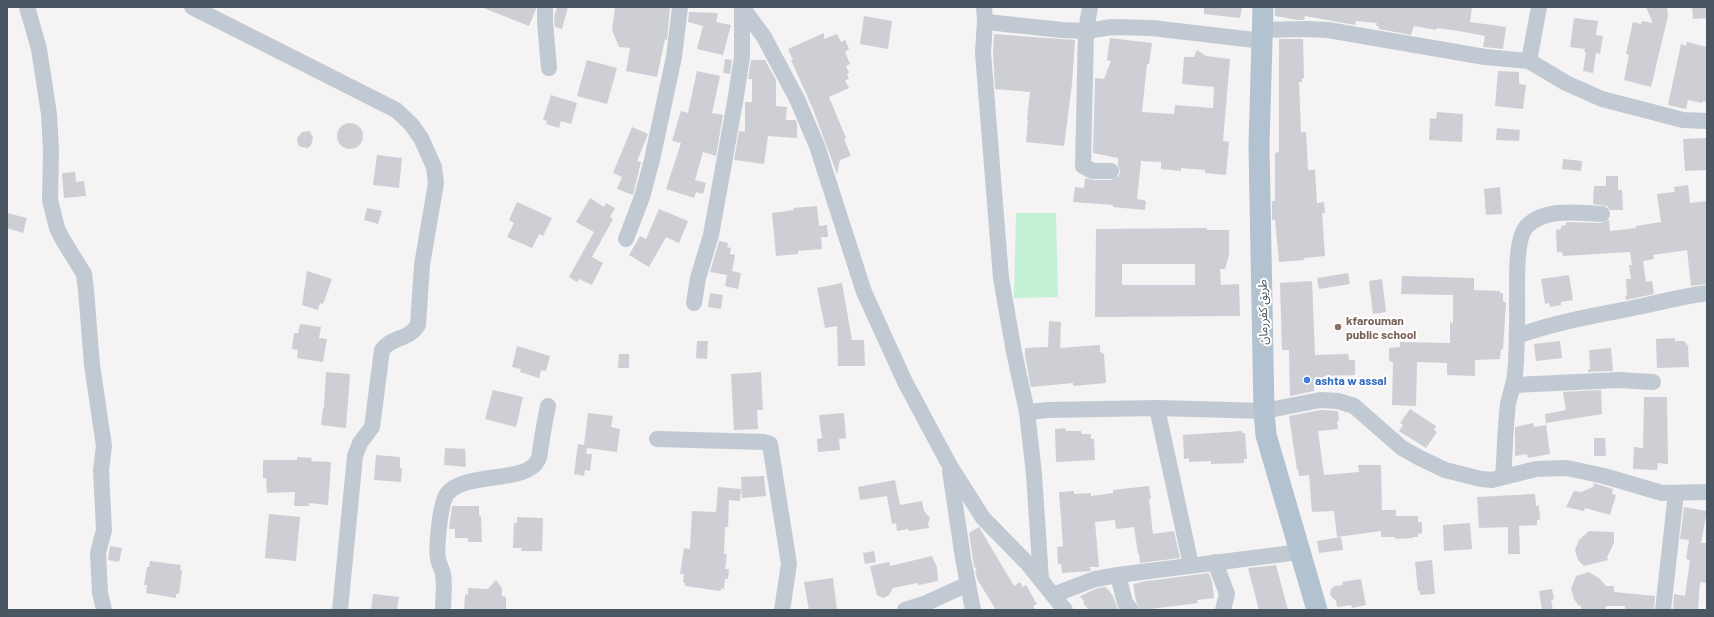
<svg xmlns="http://www.w3.org/2000/svg" width="1714" height="617" viewBox="0 0 1714 617" font-family="Barlow,'Noto Sans Arabic',sans-serif">
  <rect width="100%" height="100%" fill="#f5f3f3"/>
  <polygon fill="#c3f1d5" points="1016,213 1056,213 1058,297 1014,298"/>
  <g fill="#cdcfd5" fill-rule="evenodd">
    <polygon points="481,7 536,7 536,9 529,26"/>
    <polygon points="557,7 568,7 562,29 555,27 554,17"/>
    <polygon points="615,7 670,8 667,40 665,39 657,77 626,71 630,48 619,47 612,30"/>
    <polygon points="1204,7 1242,7 1240,18 1204,14"/>
    <polygon points="1275,7 1472,7 1470,22 1506,27 1503,49 1483,47 1485,36 1459,31 1437,28 1436,30 1414,26 1411,35 1379,29 1379,26 1376,26 1377,23 1356,21 1355,25 1305,16 1304,20 1298,20 1275,16"/>
    <polygon points="1646,7 1667,7 1668,16 1651,87 1624,80 1629,55 1626,54 1633,22 1641,24 1642,21 1653,23"/>
    <polygon points="1692,7 1707,7 1707,18 1693,19"/>
    <polygon points="689,12 718,13 716,22 731,25 723,55 697,49 703,26 688,22"/>
    <polygon points="864,16 892,21 888,49 860,44"/>
    <polygon points="1574,18 1598,21 1596,35 1603,36 1600,54 1596,53 1593,73 1583,71 1586,52 1584,52 1585,49 1570,47"/>
    <polygon points="824,33 824,39 837,34 841,42 845,40 849,49 845,52 850,64 846,66 849,73 847,74 849,79 845,80 849,88 829,97 846,138 844,139 851,156 840,160 837,174 813,109 791,60 793,60 788,49"/>
    <polygon points="994,34 1075,40 1072,84 1064,146 1026,142 1028,120 1027,120 1030,92 995,89 993,53"/>
    <polygon points="1110,38 1152,43 1149,64 1147,64 1142,112 1174,114 1175,105 1213,108 1214,87 1182,84 1184,57 1194,57 1197,50 1206,56 1230,59 1223,141 1229,142 1226,175 1205,173 1205,170 1181,168 1181,171 1161,169 1161,162 1141,161 1137,199 1146,201 1145,210 1113,207 1113,205 1073,202 1075,187 1084,188 1085,178 1093,180 1111,180 1119,176 1120,171 1118,165 1118,158 1093,153 1095,78 1104,79 1111,61 1107,60"/>
    <polygon points="1279,39 1303,39 1304,78 1302,78 1302,82 1299,82 1301,132 1306,132 1308,170 1315,170 1317,203 1324,202 1325,213 1322,213 1325,256 1304,258 1304,260 1279,262 1275,220 1272,220 1272,201 1275,201 1275,153 1279,152"/>
    <polygon points="1687,42 1707,47 1707,102 1703,101 1702,103 1688,100 1686,109 1668,105 1681,44 1686,46"/>
    <polygon points="725,59 732,60 730,74 723,73"/>
    <polygon points="587,60 617,68 607,104 577,96"/>
    <polygon points="751,60 765,60 776,80 776,106 787,107 786,120 796,120 797,124 797,138 768,136 764,164 734,160 739,131 745,132 745,102 752,102 752,79 748,79"/>
    <polygon points="697,71 720,76 712,113 723,115 716,156 703,152 695,180 706,183 703,194 696,192 694,198 666,189 681,143 672,141 681,111 688,113"/>
    <polygon points="1498,71 1519,72 1519,84 1526,85 1523,109 1495,106"/>
    <polygon points="551,95 577,103 571,124 561,121 559,128 546,124 547,121 543,120"/>
    <polygon points="1437,112 1463,114 1462,142 1429,140 1430,118 1436,119"/>
    <circle cx="350" cy="136" r="13"/>
    <polygon points="632,127 648,134 637,161 641,162 633,195 617,189 622,177 613,173"/>
    <polygon points="1497,128 1520,130 1519,141 1496,140"/>
    <polygon points="310,131 313,138 311,145 308,148 301,147 298,145 297,138 302,132"/>
    <polygon points="1706,138 1707,170 1685,171 1683,139"/>
    <polygon points="377,155 402,158 399,188 373,185"/>
    <polygon points="1563,159 1582,161 1581,171 1562,169"/>
    <polygon points="75,172 76,182 84,181 86,196 64,198 62,173"/>
    <polygon points="1606,176 1618,176 1618,190 1622,190 1623,210 1610,210 1607,206 1593,204 1594,186 1606,186"/>
    <polygon points="1688,185 1690,203 1707,201 1707,284 1691,286 1687,250 1653,255 1654,259 1643,261 1646,282 1652,281 1654,294 1626,300 1625,296 1627,296 1626,279 1631,279 1629,265 1632,265 1630,252 1563,256 1562,252 1557,252 1556,230 1561,229 1561,226 1566,225 1566,222 1601,223 1609,220 1610,231 1636,228 1636,226 1661,222 1657,194 1675,192 1674,187"/>
    <polygon points="1500,187 1502,214 1486,215 1484,189"/>
    <polygon points="590,198 604,207 606,203 615,208 610,217 613,219 592,257 603,263 592,285 579,279 577,282 569,277 594,232 576,222"/>
    <polygon points="517,202 552,218 543,236 539,234 532,248 507,237 514,223 509,220"/>
    <polygon points="817,206 819,226 827,225 828,237 821,237 822,249 798,251 798,254 776,256 772,213 794,210 793,208"/>
    <polygon points="367,208 382,211 378,224 364,220"/>
    <polygon points="659,209 688,221 679,243 666,237 649,267 629,255 640,236 646,239"/>
    <polygon points="7,213 27,218 23,233 7,228"/>
    <path d="M1207,228V230H1229V255L1225,269H1220L1221,285L1239,284L1240,316L1095,317L1096,229ZM1122,264H1195V285H1122Z"/>
    <polygon points="719,241 728,243 727,247 731,248 730,254 735,255 732,271 741,273 738,289 725,286 727,275 710,272"/>
    <polygon points="307,271 332,279 323,304 320,303 318,310 302,305"/>
    <polygon points="1348,273 1350,284 1319,289 1317,278"/>
    <polygon points="1569,275 1573,300 1561,302 1561,305 1550,307 1549,303 1545,304 1541,279"/>
    <polygon points="1402,276 1474,278 1474,290 1500,291 1500,293 1503,293 1503,301 1506,303 1503,350 1501,349 1500,359 1475,360 1475,376 1447,375 1447,363 1417,362 1416,406 1392,405 1393,362 1389,361 1389,348 1400,347 1400,342 1450,343 1450,322 1453,323 1453,295 1401,294"/>
    <polygon points="1382,279 1386,312 1373,314 1369,281"/>
    <polygon points="1312,281 1315,355 1348,354 1349,360 1355,360 1355,375 1324,376 1324,384 1314,384 1314,391 1290,396 1289,350 1282,350 1280,283"/>
    <polygon points="842,283 852,340 864,340 865,366 838,366 837,326 825,328 817,288"/>
    <polygon points="710,293 723,295 721,309 708,307"/>
    <polygon points="1049,321 1061,322 1060,348 1100,345 1100,352 1104,354 1106,383 1073,386 1073,383 1031,387 1025,356 1025,348 1048,347"/>
    <polygon points="300,324 321,327 319,338 327,339 323,362 297,358 298,350 292,349 294,333 298,333"/>
    <polygon points="1675,338 1675,341 1684,341 1688,346 1689,367 1657,368 1656,339"/>
    <polygon points="697,341 708,341 707,359 696,358"/>
    <polygon points="1560,341 1562,358 1536,361 1534,344"/>
    <polygon points="517,346 550,356 546,371 541,370 539,378 520,372 521,369 512,367"/>
    <polygon points="1611,348 1613,371 1588,372 1588,370 1590,369 1589,350"/>
    <polygon points="619,354 629,354 629,368 618,368"/>
    <polygon points="326,372 350,374 346,428 321,425 323,408 324,408"/>
    <polygon points="761,372 763,410 757,410 758,429 734,430 731,374"/>
    <polygon points="493,390 523,397 516,427 485,419"/>
    <polygon points="1601,390 1602,414 1546,423 1545,414 1566,410 1563,392"/>
    <polygon points="1644,397 1667,397 1668,464 1658,463 1657,470 1633,469 1634,447 1643,448"/>
    <polygon points="1410,409 1436,426 1434,430 1437,432 1426,448 1399,431 1403,425 1400,423"/>
    <polygon points="1321,410 1338,411 1339,421 1337,421 1338,429 1318,431 1324,475 1359,472 1358,465 1381,465 1382,510 1396,510 1396,516 1418,516 1418,522 1422,522 1422,533 1418,534 1418,537 1413,537 1413,538 1395,539 1395,537 1381,537 1381,531 1337,537 1334,511 1312,512 1309,475 1299,476 1298,469 1297,470 1289,416"/>
    <polygon points="588,413 613,416 611,427 620,429 617,452 587,448 586,454 592,454 590,471 585,470 584,476 574,474 578,444 584,445"/>
    <polygon points="844,413 846,438 839,439 840,450 818,452 817,439 822,438 819,415"/>
    <polygon points="1533,423 1534,427 1546,425 1550,454 1528,458 1527,454 1515,456 1515,427"/>
    <polygon points="1065,428 1066,431 1081,431 1082,434 1091,434 1091,439 1094,439 1095,460 1056,462 1055,429"/>
    <polygon points="1242,431 1242,433 1245,433 1247,459 1244,459 1244,463 1211,464 1211,461 1189,462 1189,458 1184,459 1183,435"/>
    <polygon points="1594,438 1605,438 1606,456 1594,456"/>
    <polygon points="445,448 465,449 466,467 444,465"/>
    <polygon points="376,455 400,457 400,468 402,468 401,482 374,480"/>
    <polygon points="297,457 312,458 311,461 331,462 328,505 309,503 309,506 294,506 295,492 267,493 266,478 263,478 263,460 297,460"/>
    <polygon points="764,476 766,496 742,498 741,477"/>
    <polygon points="895,480 900,505 922,501 924,511 930,518 928,524 929,528 909,531 908,529 897,531 896,523 892,524 887,496 860,500 858,487"/>
    <polygon points="1594,483 1613,489 1612,494 1616,495 1610,515 1585,508 1584,511 1566,507 1574,491 1581,492 1593,487"/>
    <polygon points="1149,486 1151,499 1149,499 1153,534 1174,531 1180,558 1140,563 1139,554 1138,554 1134,527 1116,529 1115,520 1095,522 1099,567 1089,567 1091,570 1090,571 1062,573 1061,564 1058,564 1057,547 1063,546 1059,492 1074,491 1074,494 1091,493 1091,496 1113,493 1113,490"/>
    <polygon points="718,487 741,489 740,501 729,500 728,527 725,527 724,554 727,554 725,569 729,569 728,579 725,579 724,589 722,588 720,591 685,586 685,583 683,582 684,574 680,574 684,548 690,549 692,511 716,512"/>
    <polygon points="1535,494 1536,506 1539,505 1540,520 1537,520 1537,525 1519,526 1520,554 1508,554 1508,527 1479,528 1477,497"/>
    <polygon points="452,506 479,506 479,516 481,516 482,542 468,542 468,538 455,538 455,529 449,529"/>
    <polygon points="1684,507 1707,511 1701,543 1707,543 1707,583 1700,582 1698,610 1673,610 1674,594 1685,596 1690,560 1686,559 1689,540 1680,539"/>
    <polygon points="269,514 300,517 296,561 265,558"/>
    <polygon points="517,517 543,518 542,551 521,551 522,548 513,548 514,523 517,523"/>
    <polygon points="1470,523 1472,549 1444,551 1443,525"/>
    <polygon points="979,527 1014,586 1020,582 1023,587 1026,585 1037,604 1033,606 1036,610 996,610 977,579 975,571 977,570 974,566 969,533"/>
    <polygon points="1589,531 1614,532 1614,543 1607,557 1608,560 1584,566 1578,560 1575,550 1579,540"/>
    <polygon points="1341,537 1343,550 1319,553 1317,541"/>
    <polygon points="110,546 122,548 119,562 108,560"/>
    <polygon points="874,551 876,562 865,564 863,553"/>
    <polygon points="932,556 937,567 938,581 919,585 917,583 893,588 889,595 883,598 877,595 870,566 889,562 890,566"/>
    <polygon points="1432,560 1435,594 1420,595 1420,591 1418,591 1415,562"/>
    <polygon points="150,561 181,565 180,570 182,570 179,594 176,594 176,598 146,593 147,585 144,585 147,567 149,567"/>
    <polygon points="1276,565 1288,610 1259,610 1248,568"/>
    <polygon points="1589,572 1600,579 1606,586 1614,586 1614,592 1655,596 1654,610 1625,610 1625,606 1606,606 1605,610 1581,610 1581,606 1578,605 1574,599 1571,589 1576,576"/>
    <polygon points="1209,573 1212,581 1214,598 1197,600 1198,603 1143,610 1140,610 1136,601 1133,584 1140,583 1140,582"/>
    <polygon points="833,578 837,610 809,610 804,582"/>
    <polygon points="1361,579 1366,605 1352,608 1351,605 1337,607 1336,601 1330,595 1331,589 1335,586 1343,585 1342,582"/>
    <polygon points="496,580 502,588 502,596 506,597 506,610 464,610 465,595 468,594 468,588 488,589"/>
    <polygon points="1106,587 1113,596 1118,610 1089,610 1083,603 1084,601 1080,596 1098,588"/>
    <polygon points="1552,589 1554,599 1551,600 1553,610 1542,610 1539,591"/>
    <polygon points="373,594 399,597 397,610 371,610"/>
  </g>
  <g fill="none" stroke-linecap="round" stroke-linejoin="round">
    <g stroke="#c1cad2" stroke-width="16">
      <polyline points="27,7 39,49 49,114 51,151 50,200 57,228 63,240 84,274 86,290 92,365 104,446 101,470 104,530 98,553 100,593 104,610"/>
      <path d="M192,7L396,110L411,124L421,138L434,167L436,183L422,265L418,325C408,341 392,336 382,350L372,427L360,443L355,456L340,610"/>
      <polyline points="545,7 545,22 549,68"/>
      <polyline points="742,7 764,37 797,99 817,146 864,292 905,382 950,466 983,518 1028,564 1065,610"/>
      <polyline points="984,7 985,21 996,23 1062,30 1086,31 1112,27 1152,28 1263,41"/>
      <polyline points="1090,7 1086,31 1083,166 1093,171 1111,171"/>
      <polyline points="985,21 983,53 1001,278 1014,352 1027,412"/>
      <polyline points="1263,30 1307,29 1328,30 1485,57 1529,61 1566,83 1602,99 1683,120 1707,121"/>
      <polyline points="1529,61 1539,7"/>
      <polyline points="626,239 642,197 652,160 674,57 680,7"/>
      <polyline points="694,303 698,278 711,235 735,102 742,57 742,10"/>
      <path d="M1517,336C1556,322 1597,315 1638,307C1661,302 1684,296 1707,293"/>
      <polyline points="1514,385 1619,380 1653,382"/>
      <polyline points="1157,408 1191,565"/>
      <polyline points="657,439 764,442 770,444 789,564 782,610"/>
      <polyline points="950,471 963,558 973,610"/>
      <path d="M1503,477C1505,453 1505,428 1508,404C1510,394 1514,385 1515,374C1518,344 1517,313 1517,283C1517,269 1517,238 1526,227C1544,207 1578,213 1602,214"/>
      <polyline points="1215,562 1227,594 1223,610"/>
      <polyline points="1118,575 1125,603 1131,610"/>
      <polyline points="1041,580 1034,474 1027,412 1048,410 1157,408 1264,411 1320,400 1338,401 1354,406 1402,448 1420,458 1445,470 1481,479 1492,480 1536,469 1567,468 1604,476 1662,493 1707,492"/>
      <polyline points="1053,595 1095,579 1118,575 1300,552"/>
      <path d="M443,610C443,598 445,585 443,574C442,569 439,564 438,559C436,548 440,503 447,494C464,471 527,484 538,460C540,456 540,450 541,445C543,432 545,419 548,406"/>
      <polyline points="905,610 924,604 968,584"/>
      <polyline points="1663,610 1676,493"/>
    </g>
    <polyline stroke="#b3c2d1" stroke-width="21" points="1263,7 1259,146 1264,411 1266,435 1317,610"/>
  </g>
  <circle fill="#8d6e63" stroke="#fff" stroke-width="1.5" cx="1338" cy="327" r="4"/>
  <circle fill="#3f7fe0" stroke="#fff" stroke-width="1.5" cx="1307" cy="380" r="4"/>
  <g text-anchor="middle" dominant-baseline="central" stroke-width="4" stroke-linejoin="round" paint-order="stroke">
    <g font-size="12" fill="#4a5661" stroke="#fff">
      <text transform="translate(1262 312) rotate(-91)">طريق كفررمان</text>
    </g>
    <g font-size="12" font-weight="bold" fill="#785e54" stroke="#fff" text-anchor="start">
      <text x="1346" y="320">kfarouman<tspan x="1346" dy="14">public school</tspan></text>
    </g>
    <g font-size="12" font-weight="bold" fill="#366cbe" stroke="#fff" text-anchor="start">
      <text x="1315" y="380">ashta w assal</text>
    </g>
  </g>
  <rect width="1714" height="617" fill="none" stroke="#4a5661" stroke-width="16"/>
</svg>
